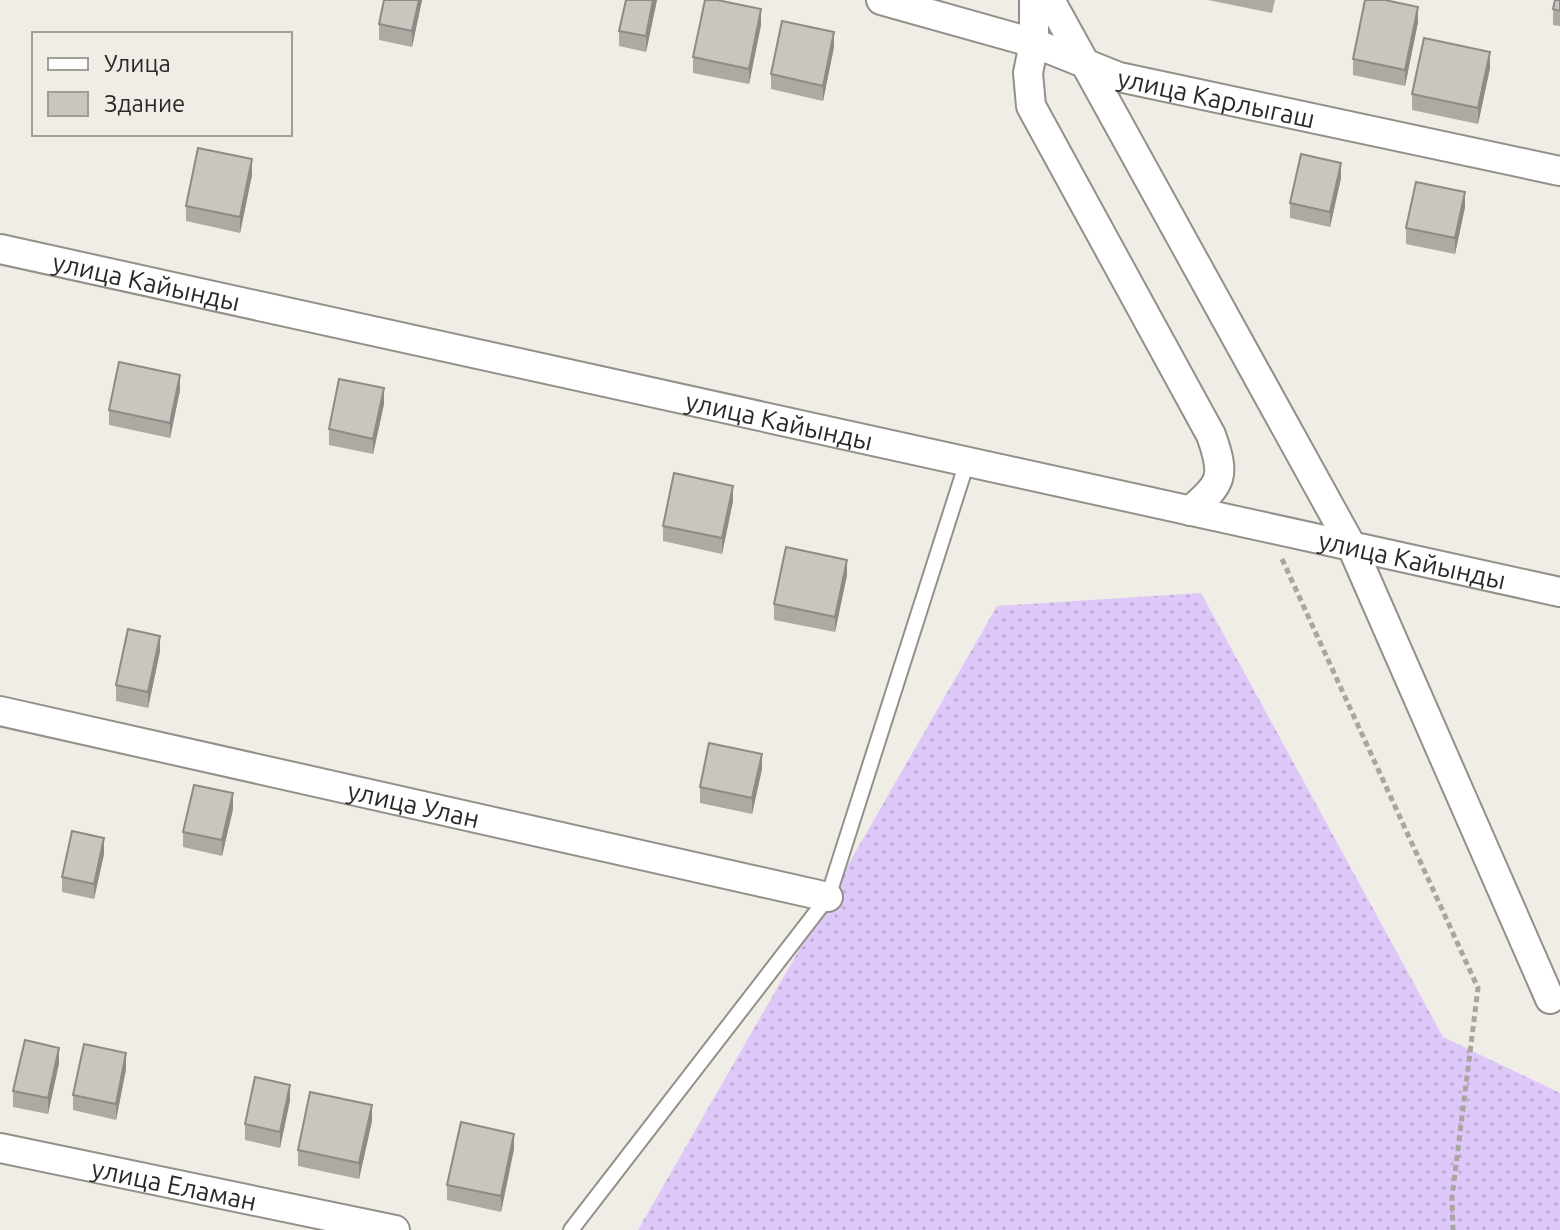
<svg xmlns="http://www.w3.org/2000/svg" width="1560" height="1230" viewBox="0 0 1560 1230" font-family="Ubuntu,sans-serif">
  <defs>
    <pattern id="grass-dots" width="8" height="8" patternUnits="userSpaceOnUse" patternTransform="scale(2)"><rect width="8" height="8" fill="#dec8f9"/><path d="M2 2h.1M6 6h.1" fill="none" stroke="#bfacd5" stroke-width="1.8" stroke-linecap="round"/></pattern>
  </defs>
  <rect width="100%" height="100%" fill="#f0ece6"/>
  <polygon fill="url(#grass-dots)" points="1201,593 1443,1037 1560,1093 1560,1230 638,1230 997,606"/>
  <g fill="none" stroke-linecap="round" stroke-linejoin="round">
    <defs>
      <polyline id="lane" points="571,1230 828,897 967,462"/>
      <g id="street">
        <path id="s1" d="M881,0L1034,43L1119,77L1560,171"/>
        <path d="M1034,0V43L1028,73L1031,106L1211,435C1226,477 1222,483 1190,511"/>
        <polyline points="1050,0 1352,547 1550,999"/>
        <path id="s2" d="M0,249L1560,592"/>
        <path id="s3" d="M0,711L828,897"/>
        <path id="s4" d="M0,1148L395,1230"/>
      </g>
    </defs>
    <use href="#lane" stroke="#93908a" stroke-width="18"/>
    <use href="#street" stroke="#93908a" stroke-width="32"/>
    <polyline stroke="#a9a5a1" stroke-width="5" stroke-dasharray="6 4" stroke-linecap="butt" points="1282,559 1478,988 1452,1197 1453,1230"/>
    <use href="#lane" stroke="#fff" stroke-width="14"/>
    <use href="#street" stroke="#fff" stroke-width="28"/>
  </g>
  <g fill="#adaaa4">
    <polygon points="384,0 422,0 412,47 379,40 379,24"/>
    <polygon points="657,0 646,52 619,46 619,31"/>
    <polygon points="1208,0 1275,0 1272,13"/>
    <polygon points="1560,0 1560,26 1553,25 1553,9"/>
    <polygon points="1418,22 1405,86 1353,75 1353,59"/>
    <polygon points="761,25 749,84 693,73 693,57"/>
    <polygon points="834,47 823,101 771,89 771,74"/>
    <polygon points="1490,68 1478,124 1412,110 1412,94"/>
    <polygon points="252,175 240,233 186,221 186,206"/>
    <polygon points="1341,178 1330,227 1290,218 1290,203"/>
    <polygon points="1465,207 1455,254 1406,244 1406,228"/>
    <polygon points="180,390 170,438 109,425 109,410"/>
    <polygon points="384,404 373,454 329,445 329,429"/>
    <polygon points="733,501 722,554 663,541 663,526"/>
    <polygon points="847,575 835,632 774,620 774,604"/>
    <polygon points="160,651 148,708 116,701 116,685"/>
    <polygon points="762,769 752,814 700,803 700,787"/>
    <polygon points="233,809 222,856 183,847 183,832"/>
    <polygon points="104,854 94,899 62,892 62,877"/>
    <polygon points="59,1063 48,1114 13,1107 13,1091"/>
    <polygon points="126,1069 116,1120 73,1110 73,1095"/>
    <polygon points="290,1100 280,1148 245,1140 245,1124"/>
    <polygon points="372,1121 359,1179 298,1166 298,1150"/>
    <polygon points="514,1149 501,1212 447,1200 447,1185"/>
  </g>
  <g fill="#8d8b86">
    <polygon points="419,0 422,0 412,47 412,31"/>
    <polygon points="653,0 657,0 646,52 646,36"/>
    <polygon points="1418,7 1418,22 1405,86 1405,70"/>
    <polygon points="761,9 761,25 749,84 749,69"/>
    <polygon points="834,32 834,47 823,101 823,86"/>
    <polygon points="1490,52 1490,68 1478,124 1478,108"/>
    <polygon points="252,159 252,175 240,233 240,217"/>
    <polygon points="1341,163 1341,178 1330,227 1330,212"/>
    <polygon points="1465,192 1465,207 1455,254 1455,238"/>
    <polygon points="180,375 180,390 170,438 170,423"/>
    <polygon points="384,388 384,404 373,454 373,439"/>
    <polygon points="733,486 733,501 722,554 722,538"/>
    <polygon points="847,560 847,575 835,632 835,617"/>
    <polygon points="160,636 160,651 148,708 148,692"/>
    <polygon points="762,754 762,769 752,814 752,798"/>
    <polygon points="233,793 233,809 222,856 222,840"/>
    <polygon points="104,838 104,854 94,899 94,884"/>
    <polygon points="59,1048 59,1063 48,1114 48,1098"/>
    <polygon points="126,1053 126,1069 116,1120 116,1104"/>
    <polygon points="290,1085 290,1100 280,1148 280,1132"/>
    <polygon points="372,1105 372,1121 359,1179 359,1163"/>
    <polygon points="514,1134 514,1149 501,1212 501,1196"/>
  </g>
  <g fill="#c9c6bf" stroke="#8d8b86" stroke-width="2">
    <polygon points="384,0 419,0 412,31 379,24"/>
    <polygon points="626,0 653,0 646,36 619,31"/>
    <polygon points="705,0 717,0 761,9 749,69 693,57"/>
    <polygon points="1365,0 1385,0 1418,7 1405,70 1353,59"/>
    <polygon points="1555,0 1560,0 1560,11 1553,9"/>
    <polygon points="782,21 834,32 823,86 771,74"/>
    <polygon points="1424,38 1490,52 1478,108 1412,94"/>
    <polygon points="198,148 252,159 240,217 186,206"/>
    <polygon points="1301,154 1341,163 1330,212 1290,203"/>
    <polygon points="1416,182 1465,192 1455,238 1406,228"/>
    <polygon points="119,362 180,375 170,423 109,410"/>
    <polygon points="339,379 384,388 373,439 329,429"/>
    <polygon points="674,473 733,486 722,538 663,526"/>
    <polygon points="786,547 847,560 835,617 774,604"/>
    <polygon points="128,629 160,636 148,692 116,685"/>
    <polygon points="709,743 762,754 752,798 700,787"/>
    <polygon points="194,785 233,793 222,840 183,832"/>
    <polygon points="72,831 104,838 94,884 62,877"/>
    <polygon points="25,1040 59,1048 48,1098 13,1091"/>
    <polygon points="84,1044 126,1053 116,1104 73,1095"/>
    <polygon points="255,1077 290,1085 280,1132 245,1124"/>
    <polygon points="310,1092 372,1105 359,1163 298,1150"/>
    <polygon points="461,1122 514,1134 501,1196 447,1185"/>
  </g>
  <g text-anchor="middle" dominant-baseline="central" stroke-width="6" stroke-linejoin="round" paint-order="stroke">
    <g font-size="26" fill="#2b2927" stroke="#f0ece6">
      <text stroke="none"><textPath href="#s1" startOffset="350">улица Карлыгаш</textPath></text>
      <text stroke="none"><textPath href="#s2" startOffset="150">улица Кайынды</textPath></text>
      <text stroke="none"><textPath href="#s2" startOffset="798">улица Кайынды</textPath></text>
      <text stroke="none"><textPath href="#s2" startOffset="1446">улица Кайынды</textPath></text>
      <text stroke="none"><textPath href="#s3" startOffset="424">улица Улан</textPath></text>
      <text stroke="none"><textPath href="#s4" startOffset="178">улица Еламан</textPath></text>
    </g>
  </g>
  <rect x="32" y="32" width="260" height="104" fill="#f0ece6" stroke="#a19e9a" stroke-width="2"/>
  <rect x="48" y="58" width="40" height="12" fill="#ffffff" stroke="#a19e9a" stroke-width="2"/>
  <text x="104" y="72" font-size="24" fill="#2b2927">Улица</text>
  <rect x="48" y="92" width="40" height="24" fill="#c9c6bf" stroke="#a19e9a" stroke-width="2"/>
  <text x="104" y="112" font-size="24" fill="#2b2927">Здание</text>
</svg>
